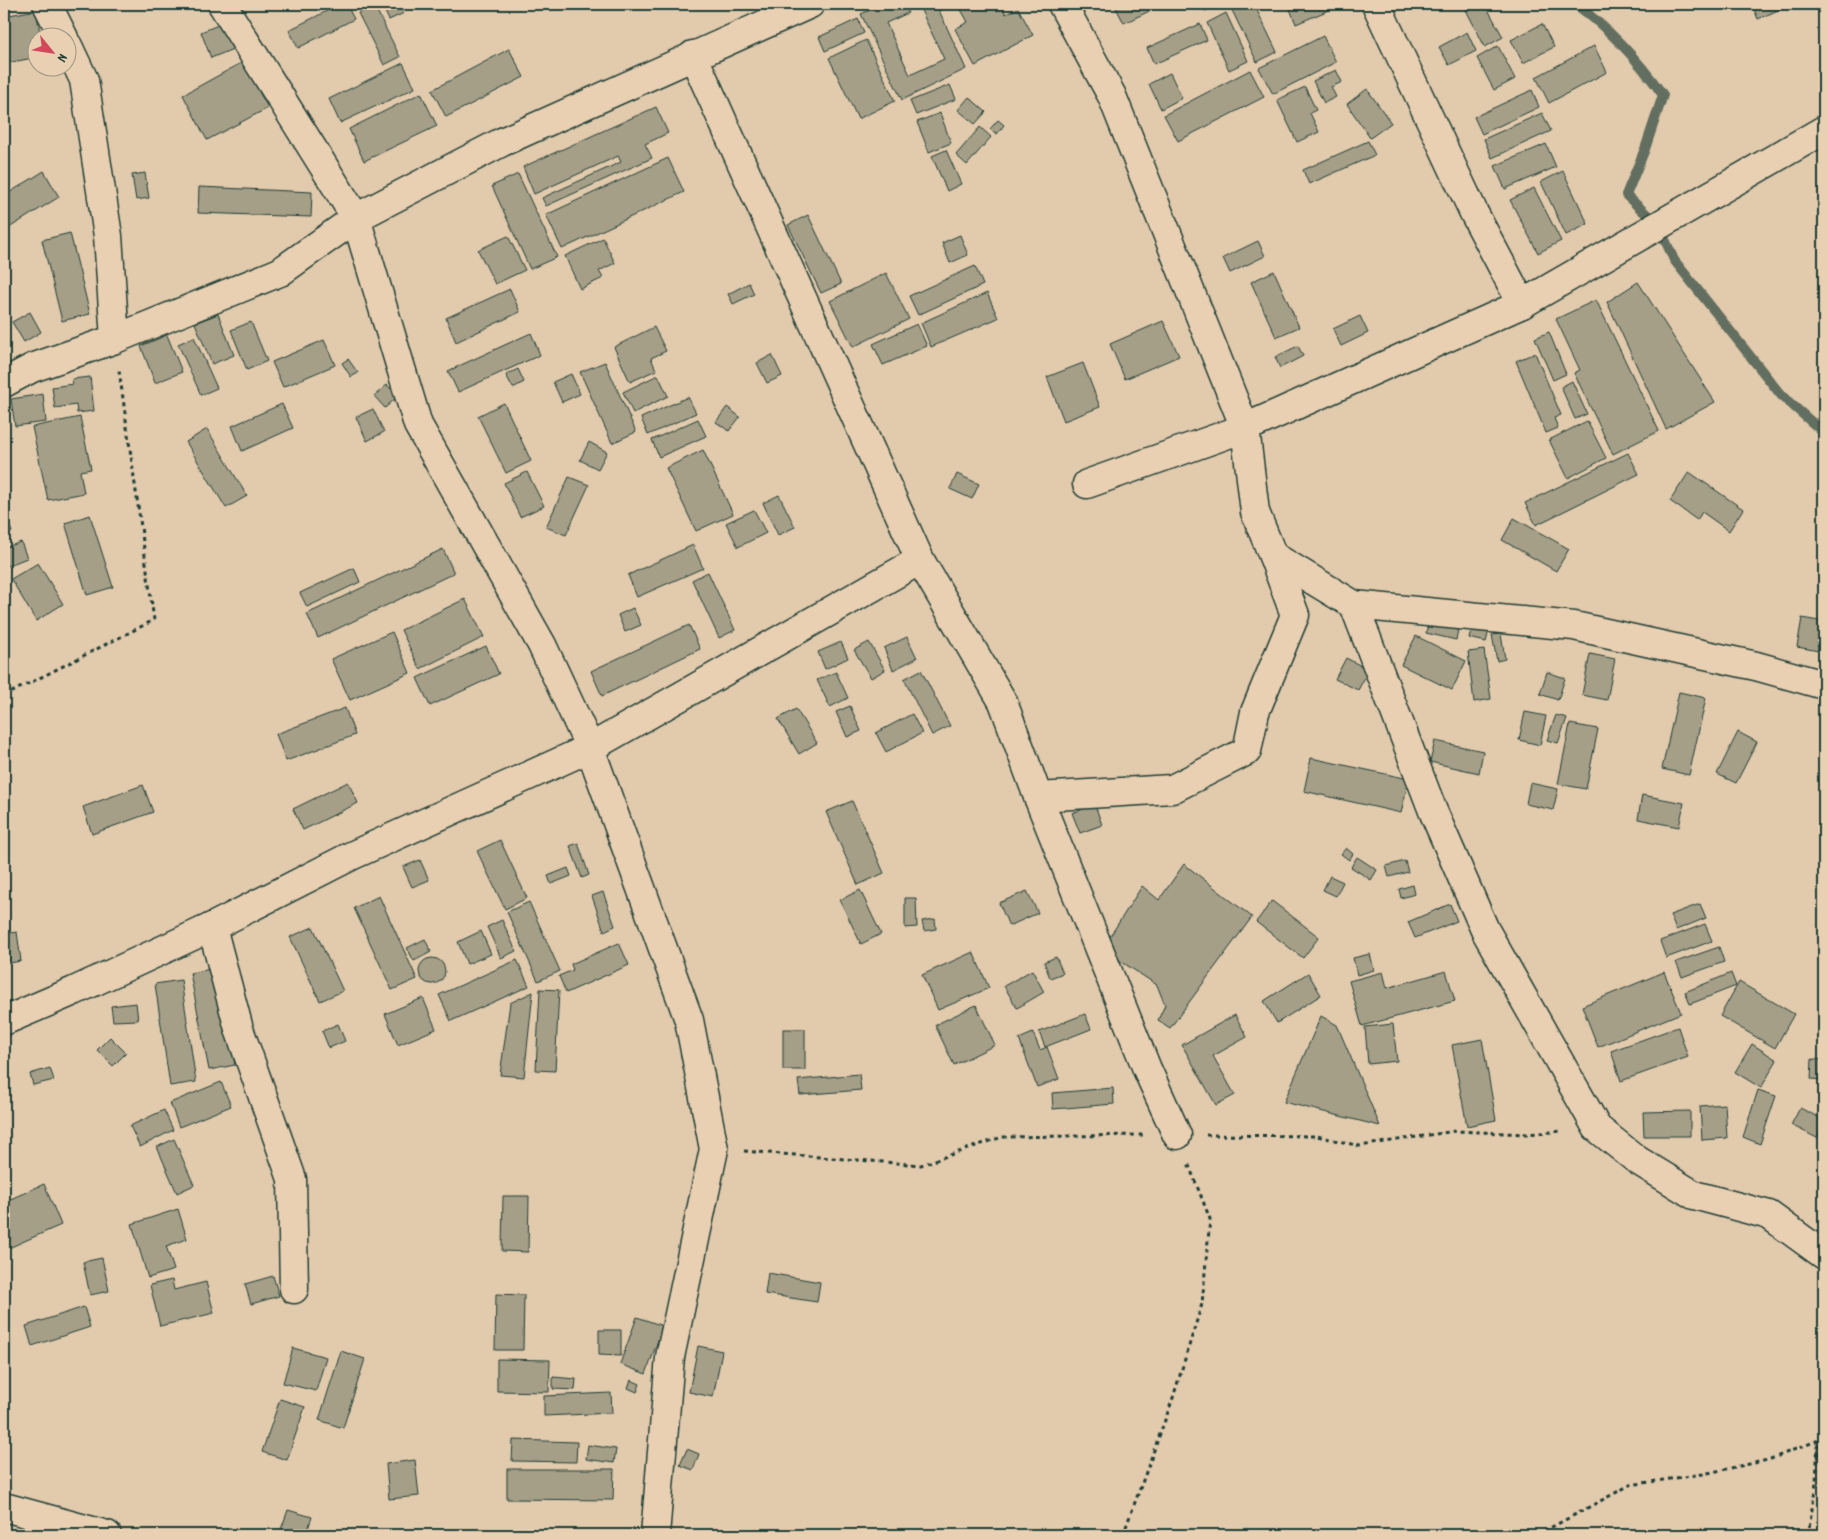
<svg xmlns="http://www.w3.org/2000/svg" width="1828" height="1539" viewBox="0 0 1828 1539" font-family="Dekko,sans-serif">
  <rect width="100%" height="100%" fill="#e2caad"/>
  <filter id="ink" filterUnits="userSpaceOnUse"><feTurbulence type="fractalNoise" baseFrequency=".02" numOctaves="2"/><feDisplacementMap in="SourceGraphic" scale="10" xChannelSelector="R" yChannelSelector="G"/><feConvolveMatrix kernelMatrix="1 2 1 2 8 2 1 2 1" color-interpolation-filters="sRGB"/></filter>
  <g filter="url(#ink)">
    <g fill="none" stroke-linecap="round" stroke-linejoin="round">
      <path stroke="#626e5e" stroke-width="10" d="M1575,4C1610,29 1638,60 1663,95L1645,149L1626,195L1659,226L1674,260L1781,395L1824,433"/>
    </g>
    <g fill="#a59f88" stroke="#1f3d34">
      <polygon points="341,4 346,4 354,19 298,48 289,30"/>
      <polygon points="381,4 400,4 404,13 389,20"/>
      <polygon points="883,4 903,4 908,13 886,23 910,75 944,59 918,4 936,4 966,69 902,100 861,14"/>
      <polygon points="963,4 1000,4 1006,14 1018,8 1033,35 975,66 955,29 968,22 959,6"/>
      <polygon points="1114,4 1157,4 1158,7 1124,23"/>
      <polygon points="1202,4 1220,4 1205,11"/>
      <polygon points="1235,4 1254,4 1277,52 1257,62 1230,6"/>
      <polygon points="1288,4 1334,4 1336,7 1296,24"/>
      <polygon points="1463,4 1485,4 1503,37 1485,47"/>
      <polygon points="1752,4 1786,4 1787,6 1758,19"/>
      <polygon points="374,5 400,57 384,65 358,13"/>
      <polygon points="36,10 41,38 38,38 38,57 7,63 4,46 4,16"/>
      <polygon points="1226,13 1248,61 1229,70 1207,23"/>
      <polygon points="858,19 864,33 825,51 819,37"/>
      <polygon points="223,23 233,49 211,58 201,32"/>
      <polygon points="1200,24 1207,40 1154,64 1147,48"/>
      <polygon points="1542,24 1554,47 1523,63 1511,40"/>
      <polygon points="1467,32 1476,51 1449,65 1439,47"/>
      <polygon points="1323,36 1336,62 1273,94 1259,68"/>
      <polygon points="866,40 895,101 858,119 829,58"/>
      <polygon points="1498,46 1515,79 1494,90 1477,58"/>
      <polygon points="1594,46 1607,72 1549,103 1536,77"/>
      <polygon points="509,49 524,77 446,117 432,90"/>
      <polygon points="243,62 268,108 207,140 183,95"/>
      <polygon points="403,63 415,88 340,123 329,99"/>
      <polygon points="1250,70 1264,97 1178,141 1164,115"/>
      <polygon points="1336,70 1342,82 1331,87 1336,97 1324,103 1313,81"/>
      <polygon points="1170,73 1182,98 1161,109 1149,84"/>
      <polygon points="950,85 956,99 916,115 910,101"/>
      <polygon points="1305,87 1316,110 1310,113 1319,132 1297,142 1277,100"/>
      <polygon points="1367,89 1391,123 1370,138 1347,104"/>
      <polygon points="1532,90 1539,107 1482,134 1474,117"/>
      <polygon points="421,93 437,126 364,161 349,129"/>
      <polygon points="969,97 986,112 975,124 958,110"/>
      <polygon points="656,107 668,133 645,144 652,158 546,206 542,198 621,162 618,156 534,194 523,167"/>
      <polygon points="940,113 951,143 929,152 917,122"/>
      <polygon points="1542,113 1551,131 1492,158 1484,139"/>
      <polygon points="998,120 1004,125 997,134 990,129"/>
      <polygon points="980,127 991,137 967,165 956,155"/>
      <polygon points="1368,141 1375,155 1309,184 1303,170"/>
      <polygon points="1546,144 1556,167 1505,189 1495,166"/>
      <polygon points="946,150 961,184 947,191 932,156"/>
      <polygon points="668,158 684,192 562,249 546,215"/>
      <polygon points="44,171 59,197 4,231 4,196"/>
      <polygon points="1563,171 1588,224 1566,235 1541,182"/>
      <polygon points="145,173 149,198 136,200 132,175"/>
      <polygon points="518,174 557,257 530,269 492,186"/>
      <polygon points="199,187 312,192 311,217 198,213"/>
      <polygon points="1534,188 1561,241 1538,253 1510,200"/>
      <polygon points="808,215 841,284 821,293 788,225"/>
      <polygon points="70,233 90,314 62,321 42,240"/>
      <polygon points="960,235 968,255 950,263 942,243"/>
      <polygon points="508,236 525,270 495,284 478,250"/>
      <polygon points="603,238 615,263 599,271 603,278 580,289 565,256"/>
      <polygon points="1258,241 1265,256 1230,273 1223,258"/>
      <polygon points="975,266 983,285 918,315 909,296"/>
      <polygon points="1274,271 1299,327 1276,337 1251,282"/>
      <polygon points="886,273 909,319 853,347 830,301"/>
      <polygon points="1638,282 1715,402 1666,429 1607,302"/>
      <polygon points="749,283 754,294 733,304 728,294"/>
      <polygon points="510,289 520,312 456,342 446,318"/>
      <polygon points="987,293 998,318 931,347 921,323"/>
      <polygon points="1596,300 1659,431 1613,454 1574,373 1580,370 1556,319"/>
      <polygon points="30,312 41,332 24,342 12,322"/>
      <polygon points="218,314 234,355 212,364 195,323"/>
      <polygon points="1360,316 1368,333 1341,346 1333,329"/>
      <polygon points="1163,321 1179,356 1125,379 1110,344"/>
      <polygon points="251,322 267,361 247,370 231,330"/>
      <polygon points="917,324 927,346 883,365 873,344"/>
      <polygon points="654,327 666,351 651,358 656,370 630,382 614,347"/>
      <polygon points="1549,332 1566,374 1553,380 1535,338"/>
      <polygon points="531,333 540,355 458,392 448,371"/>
      <polygon points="167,335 182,372 155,383 141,346"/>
      <polygon points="194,337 217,388 201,395 178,344"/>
      <polygon points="324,340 335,365 283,387 272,362"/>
      <polygon points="1298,346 1303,356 1280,368 1275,357"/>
      <polygon points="1535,353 1561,415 1554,418 1558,428 1546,433 1516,361"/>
      <polygon points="772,355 782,376 767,383 757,363"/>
      <polygon points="348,359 358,373 351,377 342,363"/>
      <polygon points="605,362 636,432 612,443 580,372"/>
      <polygon points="1083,363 1100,407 1064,421 1047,377"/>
      <polygon points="518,369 524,382 513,388 506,375"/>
      <polygon points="571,374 580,394 562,402 553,382"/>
      <polygon points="658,375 668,396 633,413 623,392"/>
      <polygon points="90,377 94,411 77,413 76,405 55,408 52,387 73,384 72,379"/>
      <polygon points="1572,381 1587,414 1575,419 1561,387"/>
      <polygon points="387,385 398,396 385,408 374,396"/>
      <polygon points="43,394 46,422 15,426 11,399"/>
      <polygon points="688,397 696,413 648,435 641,418"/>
      <polygon points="504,403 531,461 506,473 478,416"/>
      <polygon points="282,404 293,428 242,451 232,426"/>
      <polygon points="727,407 740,417 729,431 716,422"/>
      <polygon points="373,409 384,432 367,441 356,417"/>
      <polygon points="80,417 91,469 80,471 84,493 48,500 32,427"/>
      <polygon points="698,419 706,436 659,457 652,440"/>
      <polygon points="1587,421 1606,458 1568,478 1549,440"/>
      <polygon points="207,429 247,496 226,508 186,442"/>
      <polygon points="589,442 607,452 598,469 580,460"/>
      <polygon points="703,450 733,514 696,531 666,468"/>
      <polygon points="1628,453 1639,474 1536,525 1525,503"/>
      <polygon points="527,472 544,506 520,517 504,483"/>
      <polygon points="1689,472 1743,509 1729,531 1702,512 1697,520 1670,501"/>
      <polygon points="957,474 979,484 972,499 950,489"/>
      <polygon points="569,477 589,485 566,535 546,527"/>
      <polygon points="779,495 795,527 778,535 763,503"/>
      <polygon points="754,510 766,533 738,547 726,523"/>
      <polygon points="4,512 12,532 4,536"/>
      <polygon points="90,515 113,587 87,595 65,523"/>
      <polygon points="1514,518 1569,549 1556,571 1502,540"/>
      <polygon points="21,542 27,558 4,567 4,548"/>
      <polygon points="693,545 703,568 637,597 628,575"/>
      <polygon points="443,549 454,573 318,638 307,614"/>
      <polygon points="38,563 63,604 36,621 11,579"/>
      <polygon points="354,568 360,582 307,607 300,593"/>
      <polygon points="708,572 735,630 719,638 692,580"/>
      <polygon points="465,599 484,637 420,669 401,630"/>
      <polygon points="633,608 641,625 625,632 618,615"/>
      <polygon points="1802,618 1824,622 1824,652 1797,647"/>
      <polygon points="1429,619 1459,625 1456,640 1426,633"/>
      <polygon points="689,625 700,649 602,696 591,671"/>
      <polygon points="1472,626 1489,630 1486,642 1469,638"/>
      <polygon points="392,632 410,673 350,700 331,659"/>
      <polygon points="1501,634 1505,659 1497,661 1492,635"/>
      <polygon points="1416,636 1466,661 1452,690 1401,665"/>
      <polygon points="907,637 917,658 893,670 884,648"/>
      <polygon points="841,642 848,658 825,669 818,652"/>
      <polygon points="869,642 885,670 871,678 854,650"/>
      <polygon points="486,646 499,674 430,706 417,678"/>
      <polygon points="1484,650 1491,699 1474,702 1468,652"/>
      <polygon points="1590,654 1615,659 1607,700 1582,695"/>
      <polygon points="1346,658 1369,670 1358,690 1335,679"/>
      <polygon points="921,670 950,726 932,735 904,679"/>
      <polygon points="836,672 848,698 830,707 817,680"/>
      <polygon points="1547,672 1565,678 1558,700 1540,694"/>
      <polygon points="1679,692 1706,698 1689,775 1662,769"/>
      <polygon points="850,706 861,731 847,737 836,712"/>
      <polygon points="345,708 355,735 286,761 276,734"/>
      <polygon points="796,709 817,743 799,754 778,719"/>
      <polygon points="1525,712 1546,716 1540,745 1519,740"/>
      <polygon points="912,714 922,733 886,752 876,733"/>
      <polygon points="1556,715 1567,718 1558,743 1547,740"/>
      <polygon points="1570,724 1598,729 1586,789 1558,784"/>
      <polygon points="1738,732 1757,742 1736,783 1717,774"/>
      <polygon points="1435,741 1483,751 1479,773 1430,762"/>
      <polygon points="1311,758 1409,779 1401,813 1304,791"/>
      <polygon points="348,782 358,803 303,830 293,809"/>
      <polygon points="1530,783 1558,789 1553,810 1526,804"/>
      <polygon points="143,785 153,812 92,834 83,807"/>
      <polygon points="1642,795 1684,803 1679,827 1638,819"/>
      <polygon points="852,801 884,873 858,885 826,812"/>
      <polygon points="1095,805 1102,825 1080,833 1072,813"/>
      <polygon points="500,840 527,898 505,909 477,851"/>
      <polygon points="578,843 589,875 582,878 570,846"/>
      <polygon points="1346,848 1353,854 1349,860 1341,854"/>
      <polygon points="1357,857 1377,870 1371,880 1351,867"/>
      <polygon points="420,860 429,880 412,887 403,867"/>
      <polygon points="1405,861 1408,872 1389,877 1386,866"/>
      <polygon points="1184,864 1252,917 1170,1028 1158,1020 1165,1005 1157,985 1102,949 1142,886 1159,900"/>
      <polygon points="568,868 571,876 551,884 548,876"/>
      <polygon points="1330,876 1343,882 1336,896 1323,890"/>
      <polygon points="1413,885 1415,894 1401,898 1399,889"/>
      <polygon points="860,890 881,934 861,944 840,900"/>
      <polygon points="1027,891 1038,913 1009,926 999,903"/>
      <polygon points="603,892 615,926 604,931 592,896"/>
      <polygon points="379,896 417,979 392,990 354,908"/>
      <polygon points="905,898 916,898 917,927 905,928"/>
      <polygon points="1272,901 1319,937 1303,958 1256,922"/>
      <polygon points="529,902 560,971 538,981 507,912"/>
      <polygon points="1450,904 1457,921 1415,938 1408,922"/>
      <polygon points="1700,904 1706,918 1676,930 1670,915"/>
      <polygon points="935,919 936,929 924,931 922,921"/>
      <polygon points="502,920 516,951 501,958 487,927"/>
      <polygon points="1705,924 1712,941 1666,958 1660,941"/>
      <polygon points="313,927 343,991 320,1001 290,937"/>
      <polygon points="481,931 491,954 467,964 458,942"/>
      <polygon points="17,932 21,961 4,964 4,934"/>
      <polygon points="425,939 431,952 414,961 407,948"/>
      <polygon points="619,943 629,965 566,993 559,976 573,970 571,964"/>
      <polygon points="1719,947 1724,962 1682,977 1676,962"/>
      <polygon points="973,952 989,988 938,1010 922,975"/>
      <polygon points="1370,954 1374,970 1357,975 1353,958"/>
      <polygon points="1056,957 1063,973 1050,978 1044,962"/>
      <circle cx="432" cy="971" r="13"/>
      <polygon points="517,960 529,986 451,1021 439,995"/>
      <polygon points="216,968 235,1065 209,1070 190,973"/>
      <polygon points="1032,970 1044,992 1017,1008 1004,986"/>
      <polygon points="1446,971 1455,1001 1362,1026 1349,981 1383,972 1387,988"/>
      <polygon points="1664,972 1681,1013 1598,1047 1582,1006"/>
      <polygon points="1308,973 1321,995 1277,1023 1264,1001"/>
      <polygon points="1731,973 1736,986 1690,1004 1685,992"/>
      <polygon points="181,980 196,1082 170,1086 155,984"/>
      <polygon points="1739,982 1794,1014 1775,1048 1720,1016"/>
      <polygon points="540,989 559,990 555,1071 536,1070"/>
      <polygon points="533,992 524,1077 500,1075 510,1003"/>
      <polygon points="423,998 436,1029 398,1045 385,1014"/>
      <polygon points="136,1003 138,1020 113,1021 111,1006"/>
      <polygon points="976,1005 995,1045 954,1065 935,1025"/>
      <polygon points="1085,1014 1091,1029 1045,1047 1039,1032"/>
      <polygon points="1235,1015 1247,1037 1213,1056 1235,1095 1216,1105 1182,1045"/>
      <polygon points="1321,1016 1337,1025 1380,1126 1284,1102"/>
      <polygon points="338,1024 345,1041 329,1048 322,1031"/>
      <polygon points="1393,1024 1397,1061 1368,1064 1365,1027"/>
      <polygon points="1678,1027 1688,1057 1621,1081 1611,1051"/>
      <rect x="783" y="1029" width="22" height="41"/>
      <polygon points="1033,1033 1040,1050 1047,1047 1059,1079 1037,1087 1019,1039"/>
      <polygon points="110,1037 126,1053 113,1066 97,1050"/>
      <polygon points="1482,1039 1496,1120 1467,1126 1452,1045"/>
      <polygon points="1752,1044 1777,1060 1761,1088 1735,1072"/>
      <polygon points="1812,1059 1824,1060 1824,1080 1811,1079"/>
      <polygon points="50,1068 54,1080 33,1085 30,1074"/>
      <polygon points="859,1074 861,1090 800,1095 798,1080"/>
      <polygon points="221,1082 231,1106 179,1127 170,1103"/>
      <polygon points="1113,1088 1114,1104 1053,1109 1052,1093"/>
      <polygon points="1758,1090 1776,1096 1760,1144 1743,1137"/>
      <polygon points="1725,1104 1727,1138 1702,1140 1700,1106"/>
      <polygon points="1800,1108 1824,1120 1817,1138 1791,1125"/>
      <polygon points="164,1110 173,1130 140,1147 130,1126"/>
      <polygon points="1690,1111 1690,1136 1644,1136 1643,1112"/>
      <polygon points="174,1139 194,1185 177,1193 157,1147"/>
      <polygon points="44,1184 61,1225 4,1250 4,1202"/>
      <polygon points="503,1196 529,1196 528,1252 502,1251"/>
      <polygon points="178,1209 187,1239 166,1246 174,1270 148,1278 132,1224"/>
      <polygon points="102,1258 109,1291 90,1295 83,1262"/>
      <polygon points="768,1273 820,1282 817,1302 765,1294"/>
      <polygon points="273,1276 279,1296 251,1304 245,1284"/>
      <polygon points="172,1280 174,1290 206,1282 214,1313 160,1326 150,1285"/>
      <polygon points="496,1294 524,1295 523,1350 495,1350"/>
      <polygon points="84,1307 90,1327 32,1346 26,1326"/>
      <polygon points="637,1317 663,1326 646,1374 620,1364"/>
      <polygon points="599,1330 621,1330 621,1356 599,1355"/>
      <polygon points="698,1346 722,1351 713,1397 689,1392"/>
      <polygon points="293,1348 326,1357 316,1391 283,1383"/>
      <polygon points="341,1351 365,1359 343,1428 319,1420"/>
      <polygon points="497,1359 550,1360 549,1392 497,1391"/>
      <polygon points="553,1377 576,1379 575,1390 553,1389"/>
      <polygon points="631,1380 640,1384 637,1392 628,1388"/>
      <polygon points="611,1393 612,1413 544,1416 544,1396"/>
      <polygon points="280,1399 305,1407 287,1460 262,1452"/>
      <polygon points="513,1440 577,1442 576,1462 512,1461"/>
      <polygon points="588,1445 616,1449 614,1463 586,1459"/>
      <polygon points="687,1449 699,1454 693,1470 680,1465"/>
      <polygon points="415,1460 419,1496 389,1499 386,1464"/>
      <polygon points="507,1469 614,1469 613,1500 507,1499"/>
      <polygon points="288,1510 312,1517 306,1535 279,1535"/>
    </g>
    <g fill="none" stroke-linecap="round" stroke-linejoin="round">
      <defs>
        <g id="minor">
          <polyline points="47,4 64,38"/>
          <polyline points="222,4 356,218 502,142 810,4"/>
          <polyline points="1062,4 1112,96 1245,428 1255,512 1273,556 1354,605 1574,626 1756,666 1824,685"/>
          <polyline points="1376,4 1474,213 1522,304"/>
          <polyline points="68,46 84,80 108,236 115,339"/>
          <polyline points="693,55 920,560 1003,702 1038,797 1147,1069 1177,1135"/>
          <polyline points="4,383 32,368 115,339 280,272 356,218 418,425 542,645 590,748 689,1020 714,1149 670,1357 655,1535"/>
          <polyline points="1087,484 1245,428 1522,304 1824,130"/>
          <polyline points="1354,605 1433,811 1485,930 1597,1128 1637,1160 1694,1195 1769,1215 1824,1255"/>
          <polyline points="1038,797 1172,789 1247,751 1255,712 1295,615 1273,556"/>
          <polyline points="212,927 239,1029 292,1179 294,1289"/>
          <polyline points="4,1021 74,991 212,927 351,856 590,748 920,560"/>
          <polyline points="4,1507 107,1535"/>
        </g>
      </defs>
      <use href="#minor" stroke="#1f3d34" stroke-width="31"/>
      <g stroke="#1f3d34" stroke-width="3" stroke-dasharray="4 4" stroke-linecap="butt">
        <polyline points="4,696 154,620 119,370"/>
        <polyline points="1206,1135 1317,1136 1360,1146 1455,1131 1527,1134 1563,1131"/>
        <polyline points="744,1151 921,1165 1002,1137 1143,1135"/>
        <polyline points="1123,1535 1172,1401 1202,1304 1210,1219 1188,1163"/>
        <polyline points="1537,1535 1630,1485 1703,1474 1768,1460 1824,1438"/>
        <polyline points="1808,1535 1816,1483 1818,1442"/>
      </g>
      <use href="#minor" stroke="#ead0b2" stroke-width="28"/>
    </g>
  </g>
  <rect width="1828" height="1539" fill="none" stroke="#ead0b2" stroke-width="20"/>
  <rect x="10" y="10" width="1808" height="1519" fill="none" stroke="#1f3d34" stroke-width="2" filter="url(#ink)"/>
  <g transform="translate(52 52) rotate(120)"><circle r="24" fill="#ead0b2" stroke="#999580"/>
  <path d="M0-4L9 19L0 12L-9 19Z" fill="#d1495b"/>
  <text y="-8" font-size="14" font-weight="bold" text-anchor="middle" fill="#1f3d34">N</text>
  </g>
</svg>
